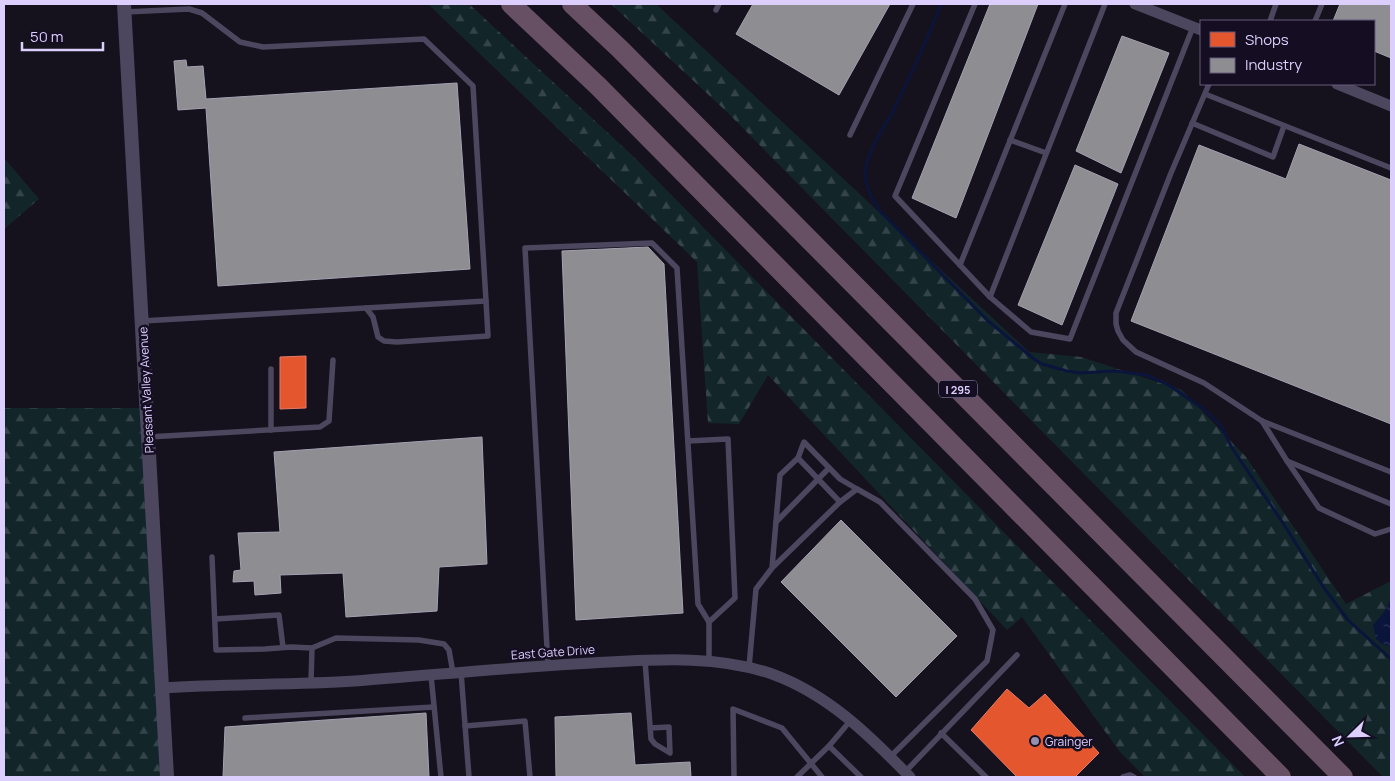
<svg xmlns="http://www.w3.org/2000/svg" width="1395" height="781" viewBox="0 0 1395 781" font-family="Manrope,sans-serif">
  <defs>
    <pattern id="forest-firs" width="22" height="20" patternUnits="userSpaceOnUse" patternTransform="scale(1.25)"><rect width="22" height="20" fill="#12262a"/><path d="M5 1l3.5 6h-7zM16 11l3.5 6h-7z" fill="#34444a"/></pattern>
    <pattern id="water-ripples" width="26" height="14" patternUnits="userSpaceOnUse" patternTransform="scale(1.25)"><rect width="26" height="14" fill="#0b153c"/><path d="M2 4q2-2 4 0t4 0M15 11q2-2 4 0t4 0" fill="none" stroke="#2e3659"/></pattern>
  </defs>
  <rect width="100%" height="100%" fill="#16121d"/>
  <g fill="url(#forest-firs)">
    <polygon points="428,4 469,4 634,157 1245,777 1145,777 1120,752 1022,617 1007,630 768,375 739,424 708,423 697,262"/>
    <polygon points="611,4 656,4 1029,352 1081,357 1182,390 1246,457 1346,604 1391,581 1391,777 1383,777 728,113"/>
    <polygon points="4,158 39,199 4,229"/>
    <polygon points="4,408 149,408 169,777 4,777"/>
  </g>
  <polygon fill="url(#water-ripples)" points="1391,599 1391,647 1382,644 1376,639 1373,625 1384,612"/>
  <g fill="#e4572e" stroke="#e27b6c">
    <polygon points="306,356 306,408 280,409 280,357"/>
    <polygon points="1007,689 1029,708 1045,694 1099,753 1075,777 1017,777 971,730"/>
  </g>
  <g fill="#8d8d92" stroke="#a5a1b2">
    <polygon points="753,4 890,4 839,95 736,34"/>
    <polygon points="990,4 1038,4 956,218 912,198"/>
    <polygon points="1340,4 1391,4 1391,58 1374,51 1374,21 1333,21"/>
    <polygon points="1122,36 1169,53 1121,173 1076,151"/>
    <polygon points="186,60 187,67 203,66 206,99 457,83 470,269 218,286 206,108 178,110 174,61"/>
    <polygon points="1299,144 1391,180 1391,424 1131,321 1199,145 1286,179"/>
    <polygon points="1075,165 1118,184 1062,325 1018,305"/>
    <polygon points="648,247 664,264 683,613 576,620 562,251"/>
    <polygon points="482,437 487,564 439,567 437,611 346,617 343,573 280,575 281,593 255,595 254,581 233,582 234,571 241,570 238,533 280,532 274,452"/>
    <polygon points="841,520 957,636 896,697 781,582"/>
    <polygon points="426,713 429,777 223,777 225,727"/>
    <polygon points="631,713 635,765 690,762 691,777 556,777 555,717"/>
  </g>
  <g fill="none" stroke-linecap="round" stroke-linejoin="round">
    <path stroke="#0b153c" stroke-width="3" d="M941,4C927,41 910,77 892,113C883,129 864,157 865,176C866,188 873,201 880,211L987,320L1034,359L1042,364L1067,371L1080,373L1115,371L1146,375L1167,384L1205,410L1221,426L1232,448L1283,523L1324,588L1348,620L1391,659"/>
    <g stroke="#4c475e" stroke-width="5.5">
      <polyline points="975,4 895,196 990,297 1031,332 1070,339 1193,27"/>
      <polyline points="716,10 719,4"/>
      <polyline points="125,12 189,9 202,13 240,42 263,47 424,39 473,86 486,301 142,321"/>
      <polyline points="1270,21 1276,4"/>
      <polyline points="1315,21 1322,4"/>
      <polyline points="1209,84 1171,173 1116,313 1116,324 1118,331 1123,340 1136,352 1204,383 1262,421 1391,472"/>
      <polyline points="1205,94 1391,168"/>
      <polyline points="1192,123 1273,157 1284,126"/>
      <polyline points="850,135 913,4"/>
      <polyline points="1010,140 1046,153"/>
      <polyline points="960,265 1065,4"/>
      <polyline points="990,297 1105,4"/>
      <polyline points="366,308 373,317 378,337 384,341 397,342 488,336 486,301"/>
      <polyline points="1262,421 1287,461 1391,504"/>
      <polyline points="271,430 271,369"/>
      <polyline points="148,437 320,427 329,421 333,360"/>
      <polyline points="688,441 728,439 735,598 709,622"/>
      <polyline points="798,458 804,442 840,479 857,489"/>
      <polyline points="1287,461 1319,508 1375,534 1391,529"/>
      <polyline points="840,502 857,489 880,502 975,599 993,630 987,661 890,757"/>
      <polyline points="776,522 829,468"/>
      <polyline points="212,557 216,650 265,649 291,647 312,648 311,682"/>
      <polyline points="215,619 279,615 283,647"/>
      <polyline points="312,648 336,638 419,640 444,644 449,650 453,673"/>
      <polyline points="645,661 651,739 655,744 670,753 669,727 650,728"/>
      <polyline points="548,666 525,248 652,243 677,268 698,604 709,622 709,662"/>
      <polyline points="749,667 756,589 772,568 780,475 798,458 840,502 772,568"/>
      <polyline points="461,672 469,777"/>
      <polyline points="431,675 441,777"/>
      <polyline points="245,718 434,707"/>
      <polyline points="465,726 525,721 530,777"/>
      <polyline points="941,733 986,777"/>
      <polyline points="829,746 861,777"/>
      <polyline points="905,772 1017,655"/>
      <polyline points="734,777 733,709 782,728 822,777"/>
      <polyline points="797,777 829,746 851,720"/>
      <polyline points="1123,777 1130,775 1134,777"/>
    </g>
    <g stroke="#4c475e" stroke-width="11">
      <polyline points="1135,4 1201,30"/>
      <polyline points="1337,84 1391,106"/>
      <path d="M162,688C226,684 291,685 355,681C434,675 513,667 592,663C651,660 715,654 772,674C828,694 870,736 910,777"/>
    </g>
    <polyline stroke="#4c475e" stroke-width="14" points="124,4 167,777"/>
    <g stroke="#685064" stroke-width="20">
      <polyline points="511,4 598,86 1281,777"/>
      <polyline points="572,4 619,48 1343,777"/>
    </g>
  </g>
  <circle fill="#978daf" stroke="#150e22" stroke-width="2" cx="1035" cy="741" r="5"/>
  <g text-anchor="middle" dominant-baseline="central" stroke-width="5" stroke-linejoin="round" paint-order="stroke">
    <rect fill="#150e22" stroke="#a095bc" stroke-width="1" x="939" y="380.5" width="38" height="17" rx="4"/>
    <g font-size="11" font-weight="bold" fill="#dccffe">
      <text x="958" y="389">I 295</text>
    </g>
    <g font-size="12" fill="#dccffe" stroke="#150e22">
      <text transform="translate(146 390) rotate(-93)">Pleasant Valley Avenue</text>
      <text transform="translate(553 652) rotate(-4)">East Gate Drive</text>
    </g>
    <g font-size="12" fill="#dccffe" stroke="#150e22" text-anchor="start">
      <text x="1045" y="741">Grainger</text>
    </g>
  </g>
  <rect width="1395" height="781" fill="none" stroke="#dccffe" stroke-width="10"/>
  <rect x="1200" y="20" width="175" height="65" fill="#150e22" stroke="#655b7a"/>
  <rect x="1210" y="32" width="25" height="15" fill="#e4572e" stroke="#655b7a"/>
  <text x="1245" y="45" font-size="15" fill="#dccffe">Shops</text>
  <rect x="1210" y="58" width="25" height="15" fill="#8d8d92" stroke="#655b7a"/>
  <text x="1245" y="70" font-size="15" fill="#dccffe">Industry</text>
  <g transform="translate(1350 736) rotate(247)" stroke="#150e22" stroke-width="4" paint-order="stroke">
  <path d="M0-4L9 19L0 12L-9 19Z" fill="#dccffe"/>
  <text y="-8" font-size="14" font-weight="bold" text-anchor="middle" fill="#dccffe">N</text>
  </g>
  <path d="M22 42v8h81v-8" fill="none" stroke="#dccffe" stroke-width="2.5"/>
  <text x="30" y="42" font-size="15" fill="#dccffe" stroke="#150e22" stroke-width="4" paint-order="stroke">50 m</text>
</svg>
